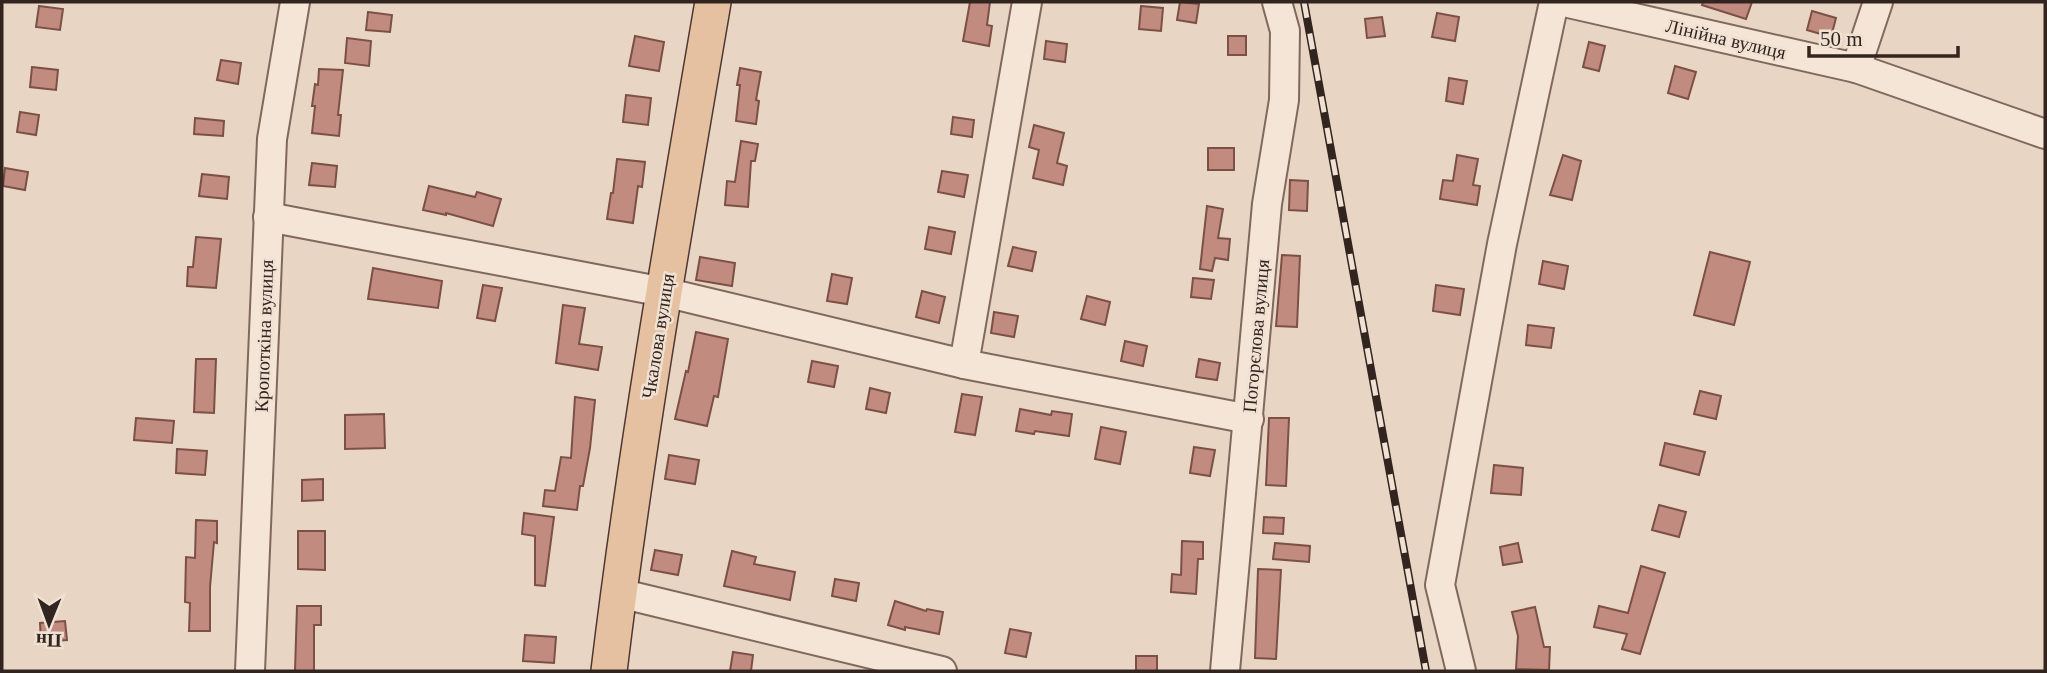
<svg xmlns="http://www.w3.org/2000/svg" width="2047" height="673" viewBox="0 0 2047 673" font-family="Georgia,serif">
  <rect width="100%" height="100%" fill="#e8d5c4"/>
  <g fill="#c18c7f" stroke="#7c5046" stroke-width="2">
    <polygon points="970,2 990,2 987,25 992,26 989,46 963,41"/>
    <polygon points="1180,2 1199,4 1196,23 1177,20"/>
    <polygon points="1703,2 1752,2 1746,19 1702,5"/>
    <polygon points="39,6 63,9 60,30 36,27"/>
    <polygon points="1141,6 1163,8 1161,31 1139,29"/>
    <polygon points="1812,11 1836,18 1831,37 1807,30"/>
    <polygon points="368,12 392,15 390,32 366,30"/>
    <polygon points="1437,13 1459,17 1455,41 1432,37"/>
    <polygon points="1382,17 1385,36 1367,38 1365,19"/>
    <polygon points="635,36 664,42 659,71 629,66"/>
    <rect x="1228" y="36" width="18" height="19"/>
    <polygon points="347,38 371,41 369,66 345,63"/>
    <polygon points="1046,41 1067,44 1065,62 1044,59"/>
    <polygon points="1589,42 1605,46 1599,71 1583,67"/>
    <polygon points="221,60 241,63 238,84 217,80"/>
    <polygon points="1675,66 1696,72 1688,99 1668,93"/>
    <polygon points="32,67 58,70 56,90 30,87"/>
    <polygon points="740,68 761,72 756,100 759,101 756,124 736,121 740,85 737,85"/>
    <polygon points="319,69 343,70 338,115 341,115 339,136 312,133 315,106 312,106 315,84 318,85"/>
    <polygon points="1449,78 1467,81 1463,104 1446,101"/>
    <polygon points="626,95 651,98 648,125 623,122"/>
    <polygon points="20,112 39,115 36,135 17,132"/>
    <polygon points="953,117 974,120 972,137 951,134"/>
    <polygon points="195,118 224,121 223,136 194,134"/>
    <polygon points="1034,125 1064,133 1057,163 1067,166 1063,185 1033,178 1039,150 1029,147"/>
    <polygon points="741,141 758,144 755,161 751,161 748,207 725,205 727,181 735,182"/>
    <rect x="1208" y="148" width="26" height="22"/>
    <polygon points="1457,155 1478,159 1473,185 1480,186 1477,205 1440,199 1443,180 1453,181"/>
    <polygon points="1563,155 1581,161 1572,200 1550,195"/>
    <polygon points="617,159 645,162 642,187 638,186 633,223 607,219 611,193 613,193"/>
    <polygon points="312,163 337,166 335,187 309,185"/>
    <polygon points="5,168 28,172 25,190 3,186"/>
    <polygon points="942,171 968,175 964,197 938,192"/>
    <polygon points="202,174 229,177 227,199 199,196"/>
    <polygon points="1290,180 1308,181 1307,211 1289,210"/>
    <polygon points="429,186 475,197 477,192 501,199 493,226 446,213 446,215 423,210"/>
    <polygon points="1207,206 1223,209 1218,238 1230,239 1228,260 1215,258 1212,271 1200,269"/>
    <polygon points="929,227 955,232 951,254 925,249"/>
    <polygon points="196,237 221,239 216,288 187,286 188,267 193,267"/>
    <polygon points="1013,247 1036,252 1032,271 1008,266"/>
    <polygon points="1710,252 1750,262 1734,325 1694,315"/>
    <polygon points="1282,255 1300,256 1297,327 1276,326"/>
    <polygon points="700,257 735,263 732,286 696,280"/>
    <polygon points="1543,261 1568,266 1564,289 1539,284"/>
    <polygon points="373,268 442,281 438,308 368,299"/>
    <polygon points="832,274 852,278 847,304 827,301"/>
    <polygon points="1193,278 1214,280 1211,299 1191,297"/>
    <polygon points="483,285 502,288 495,321 477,318"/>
    <polygon points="1436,285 1464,289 1460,315 1433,311"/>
    <polygon points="922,291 945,297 939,323 916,317"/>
    <polygon points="1087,296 1110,302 1105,325 1081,319"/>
    <polygon points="563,305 585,308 579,344 602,347 598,370 556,363"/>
    <polygon points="994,312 1018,316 1014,337 991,333"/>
    <polygon points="1528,325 1554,328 1551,348 1526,345"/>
    <polygon points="696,332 728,339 718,397 714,396 707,426 675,419 686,371 688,372"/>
    <polygon points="1125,341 1147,346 1143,366 1121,361"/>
    <polygon points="196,359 216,359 214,413 194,412"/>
    <polygon points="1199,359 1220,363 1217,380 1196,377"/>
    <polygon points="812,361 838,366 834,387 808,382"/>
    <polygon points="870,388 890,393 886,413 866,409"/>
    <polygon points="1700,391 1721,396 1716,419 1694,414"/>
    <polygon points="962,394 982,397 975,435 955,432"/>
    <polygon points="575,397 595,400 590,448 583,486 580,486 577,510 543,506 545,490 555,491 561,457 571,458"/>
    <polygon points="1020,409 1051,415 1052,411 1072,414 1069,436 1035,431 1034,434 1016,431"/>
    <polygon points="384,414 385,448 345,449 345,415"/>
    <polygon points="136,418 174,421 172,443 134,440"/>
    <polygon points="1269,418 1289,418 1286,486 1266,485"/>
    <polygon points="1101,427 1126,432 1120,464 1095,459"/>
    <polygon points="1665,443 1705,452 1699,475 1660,465"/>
    <polygon points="1194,447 1215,450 1210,476 1190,473"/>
    <polygon points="177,449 207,451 205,475 176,473"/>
    <polygon points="669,455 699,460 695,484 665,479"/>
    <polygon points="1494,465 1523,468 1521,495 1491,493"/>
    <polygon points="323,479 323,500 302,501 302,480"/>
    <polygon points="1659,505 1686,512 1679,537 1652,530"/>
    <polygon points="524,513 554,517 545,586 535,585 535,536 522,534"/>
    <polygon points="1264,517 1284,518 1283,534 1263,533"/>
    <polygon points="196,520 217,521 217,543 214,542 210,587 210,631 189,631 190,603 185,602 186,557 195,558"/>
    <polygon points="298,531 325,531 325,570 298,569"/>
    <polygon points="1182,541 1203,542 1203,559 1198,559 1196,594 1171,592 1172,574 1181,575"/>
    <polygon points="1275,543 1310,546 1309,562 1273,559"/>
    <polygon points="1518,543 1522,562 1503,565 1500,547"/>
    <polygon points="655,550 682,555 678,575 651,570"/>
    <polygon points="732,551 756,557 754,564 795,572 790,600 724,586"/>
    <polygon points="1641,566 1665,573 1640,654 1622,649 1627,634 1594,627 1599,606 1628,613"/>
    <polygon points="1258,569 1281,570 1276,659 1255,658"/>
    <polygon points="835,579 859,583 856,601 832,596"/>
    <polygon points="895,601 926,611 927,609 943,612 939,634 905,627 905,630 888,625"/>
    <polygon points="297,606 321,606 321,625 314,625 314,671 295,671"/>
    <polygon points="1535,607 1544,647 1550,647 1549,670 1516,669 1518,636 1512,612"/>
    <polygon points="65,621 67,640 41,642 40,623"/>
    <polygon points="1010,629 1031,633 1026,657 1005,653"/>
    <polygon points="525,635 556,637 554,663 523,661"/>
    <polygon points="733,652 753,655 751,671 730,671"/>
    <rect x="1136" y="656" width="21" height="15"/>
  </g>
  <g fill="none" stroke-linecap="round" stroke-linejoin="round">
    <defs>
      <g id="minor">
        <polyline points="1564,2 1856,68 2045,134"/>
        <polyline points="1856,68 1878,2"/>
        <polyline points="268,217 664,292 964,364 1249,419"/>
        <polyline points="964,364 1027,2"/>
        <polyline points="619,593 942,671"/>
        <polyline points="250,671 272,139 295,2"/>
        <polyline points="1225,671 1267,204 1284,100 1285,31 1277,2"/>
        <polyline points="1461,671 1440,585 1502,244 1554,2"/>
      </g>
      <path id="major" d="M609,671C636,447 675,224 713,2"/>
    </defs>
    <use href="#minor" stroke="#80685d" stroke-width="32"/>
    <use href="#major" stroke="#4e3831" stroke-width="38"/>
    <use href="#minor" stroke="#f4e5d6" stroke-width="28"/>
    <use href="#major" stroke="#e6c1a1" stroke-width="35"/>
    <defs>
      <polyline id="rail" points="1304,2 1426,671"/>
    </defs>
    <use href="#rail" stroke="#32241f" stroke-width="8"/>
    <use href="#rail" stroke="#f0e1d3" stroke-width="5" stroke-dasharray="16" stroke-linecap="butt"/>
  </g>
  <g text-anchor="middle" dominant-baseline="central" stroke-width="5" stroke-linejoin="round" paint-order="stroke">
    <g font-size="19" fill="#32241f" stroke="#f0e1d3">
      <text transform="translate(1726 39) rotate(13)">Лінійна вулиця</text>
      <text transform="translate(264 336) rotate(-88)">Кропоткіна вулиця</text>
      <text transform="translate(658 336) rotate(-81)">Чкалова вулиця</text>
      <text transform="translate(1256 336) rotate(-85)">Погорєлова вулиця</text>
    </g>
  </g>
  <rect width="2047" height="673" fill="none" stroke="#32241f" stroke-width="7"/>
  <g transform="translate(49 624) rotate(181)" stroke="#f0e1d3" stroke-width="5" paint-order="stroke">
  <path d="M0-5L12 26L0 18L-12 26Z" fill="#32241f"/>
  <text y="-10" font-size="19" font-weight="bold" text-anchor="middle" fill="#32241f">Пн</text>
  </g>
  <path d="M1809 46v10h149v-10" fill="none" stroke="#32241f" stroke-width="3.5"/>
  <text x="1820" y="46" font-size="21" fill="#32241f" stroke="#f0e1d3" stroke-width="5" paint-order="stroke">50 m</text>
</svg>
